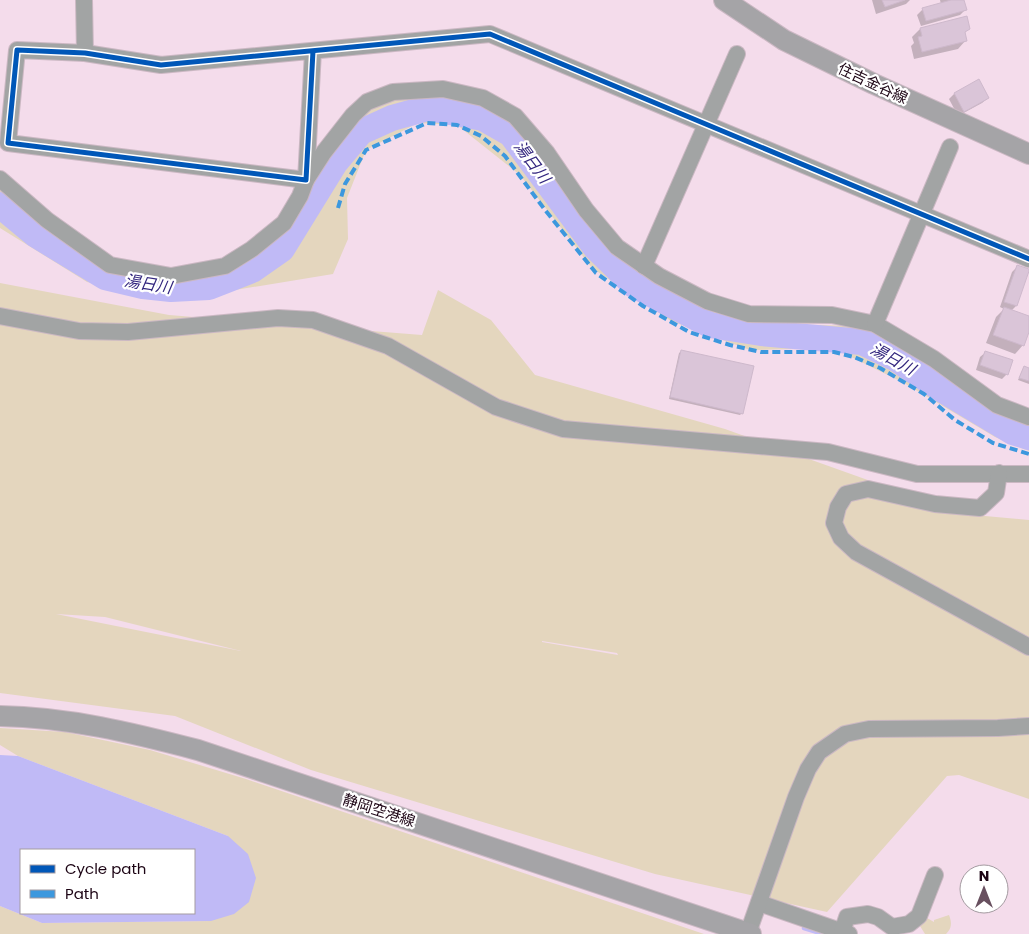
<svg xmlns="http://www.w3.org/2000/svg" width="1029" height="934" viewBox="0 0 1029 934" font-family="Poppins,'Noto Sans JP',sans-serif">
  <rect width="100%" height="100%" fill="#f4dceb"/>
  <g fill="#e4d6be" fill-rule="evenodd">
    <polygon points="436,94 493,104 543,152 572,201 627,265 741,323 853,326 905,349 1029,420 1029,451 995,437 904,383 833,348 750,350 671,321 592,268 520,175 457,125 418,123 366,150 347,198 348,239 333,274 180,299 87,282 0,228 0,188 108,269 237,267 310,189 362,114 395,95"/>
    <path d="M0,283L169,315L422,335L438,290L491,320L535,375L725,429L963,514L1029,520V799L959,775L947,776L827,912L655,874L311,770L175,716L0,693ZM56,614L105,617L241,651ZM542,641L617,653L618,655L542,642Z"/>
    <polygon points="0,728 65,732 150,750 246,779 704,934 0,934 0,906 42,923 211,921 228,836 18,756 0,745"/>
    <path d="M949,915C952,923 952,928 946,934H925L920,926L921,922L927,918L934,922V920Z"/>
  </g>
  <path fill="#c0baf6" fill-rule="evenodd" d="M0,755L18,756L228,836L248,854L256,878L249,902L234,914L211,921L42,923L0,906ZM21,850H194V913H21Z"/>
  <g fill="#0003">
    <polygon points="872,0 910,0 906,4 876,14"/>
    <polygon points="940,0 963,0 966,9 960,15 921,26 917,15 923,9 941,4"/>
    <polygon points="920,29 968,29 964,33 966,40 958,49 914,59 911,46 914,43 912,37"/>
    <polygon points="978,81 988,98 982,103 958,116 949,99 954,94"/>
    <polygon points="1018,266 1028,270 1016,306 1011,311 1029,318 1029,329 1023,345 1015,354 986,343 996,317 1004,309 1000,307 1012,272"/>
    <polygon points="682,351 742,413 740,415 669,399 679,353"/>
    <polygon points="986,352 1007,374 1002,379 976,370 980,357"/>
    <polygon points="1024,367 1029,369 1029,384 1018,380"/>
  </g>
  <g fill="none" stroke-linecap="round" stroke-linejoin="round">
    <polyline stroke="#c0baf6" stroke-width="4.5" points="804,928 823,934"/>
    <polyline stroke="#c0baf6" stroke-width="26" points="0,205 36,235 105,277 143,286 171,289 209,287 252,270 282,249 335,163 361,132 392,118 428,108 483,118 511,134 596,248 634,285 710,325 761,333 862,342 895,358 938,387 1013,432 1029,437"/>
  </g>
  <g fill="#dac5d8" stroke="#ceb9cc">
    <polygon points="882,0 905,0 885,7"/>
    <polygon points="951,0 964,0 967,10 926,21 922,8"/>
    <polygon points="967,16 970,29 965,32 967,41 922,52 918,37 922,36 920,28"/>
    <polygon points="979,79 989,98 964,112 954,93"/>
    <polygon points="1017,265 1029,269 1029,271 1017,306 1004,302"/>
    <polygon points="1004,307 1029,316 1029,332 1024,346 993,335"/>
    <polygon points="681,350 754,366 743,414 670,397"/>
    <polygon points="985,351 1013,360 1008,375 980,365"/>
    <polygon points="1024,366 1029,368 1029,381 1019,378"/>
  </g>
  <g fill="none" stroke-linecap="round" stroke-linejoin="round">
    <defs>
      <g id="minor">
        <polyline points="84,0 85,53"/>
        <polyline points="313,51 306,180 8,143 17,50 85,53 161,65 490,34 1029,259"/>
        <polyline points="0,179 47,220 110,265 171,276 225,266 252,249 284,223 300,196 306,180 324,152 353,115 367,102 393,92 443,89 483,98 515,116 547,153 586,210 617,247 659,276 707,301 749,314 832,315 875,324 934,359 997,405 1029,417"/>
        <polyline points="644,266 737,54"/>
        <polyline points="0,316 79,331 128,332 278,318 313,320 388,346 496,407 563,429 828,452 917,474 1029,474"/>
        <polyline points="875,324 950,147"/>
        <polyline points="999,473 996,493 980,508 935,504 868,489 846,494 838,507 834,523 841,538 856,552 1029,647"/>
        <polyline points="759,903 849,934"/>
        <polyline points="842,932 847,917 868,914 878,917 892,927 909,924 919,916 935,875"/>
        <polyline points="748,933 796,797 808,769 819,752 845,734 869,729 998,728 1029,726"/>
      </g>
      <g id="major">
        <polyline points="724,0 784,40 874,84 1029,154"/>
        <path d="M0,716C68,717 133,733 198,750L751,934"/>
      </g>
    </defs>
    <use href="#minor" stroke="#cbb8c3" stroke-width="18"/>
    <use href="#major" stroke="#cbb8c3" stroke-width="22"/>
    <use href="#minor" stroke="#a2a4a4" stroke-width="16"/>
    <use href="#major" stroke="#a5a4a7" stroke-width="20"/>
    <polyline stroke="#3c98de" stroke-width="4" stroke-dasharray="8 4" stroke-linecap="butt" points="338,208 345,184 366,150 427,123 457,125 481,136 505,156 545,210 596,273 643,306 689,332 730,345 761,352 834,352 854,357 880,368 924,394 955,420 993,443 1029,454"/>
    <defs>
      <polyline id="cycleway" points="313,51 306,180 8,143 17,50 85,53 161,65 490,34 1029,259"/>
    </defs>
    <use href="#cycleway" stroke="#fff" stroke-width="8"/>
    <use href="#cycleway" stroke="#0057b8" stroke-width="5"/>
  </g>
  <g text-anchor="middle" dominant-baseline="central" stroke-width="4.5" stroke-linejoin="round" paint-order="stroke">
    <g font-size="15" fill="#1c0414" stroke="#fff">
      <text transform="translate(873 83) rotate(25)">住吉金谷線</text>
      <text transform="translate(379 810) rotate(18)">静岡空港線</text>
    </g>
    <g font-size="16" font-style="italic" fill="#32257e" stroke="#fff">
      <text transform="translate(532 162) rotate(53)">湯日川</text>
      <text transform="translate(148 284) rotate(9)">湯日川</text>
      <text transform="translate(893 359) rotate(29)">湯日川</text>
    </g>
  </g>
  <rect x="20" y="849" width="175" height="65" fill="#ffffff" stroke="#a49ba1"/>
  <rect x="30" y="865" width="25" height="8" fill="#0057b8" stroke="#a49ba1"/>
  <text x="65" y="874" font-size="15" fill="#1c0414">Cycle path</text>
  <rect x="30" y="890" width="25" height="8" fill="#3c98de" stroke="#a49ba1"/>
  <text x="65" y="899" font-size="15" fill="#1c0414">Path</text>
  <g transform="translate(984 889)"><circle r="24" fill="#ffffff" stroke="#a49ba1"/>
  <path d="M0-4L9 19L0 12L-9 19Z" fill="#68505f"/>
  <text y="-8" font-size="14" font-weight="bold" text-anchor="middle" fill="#1c0414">N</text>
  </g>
</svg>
